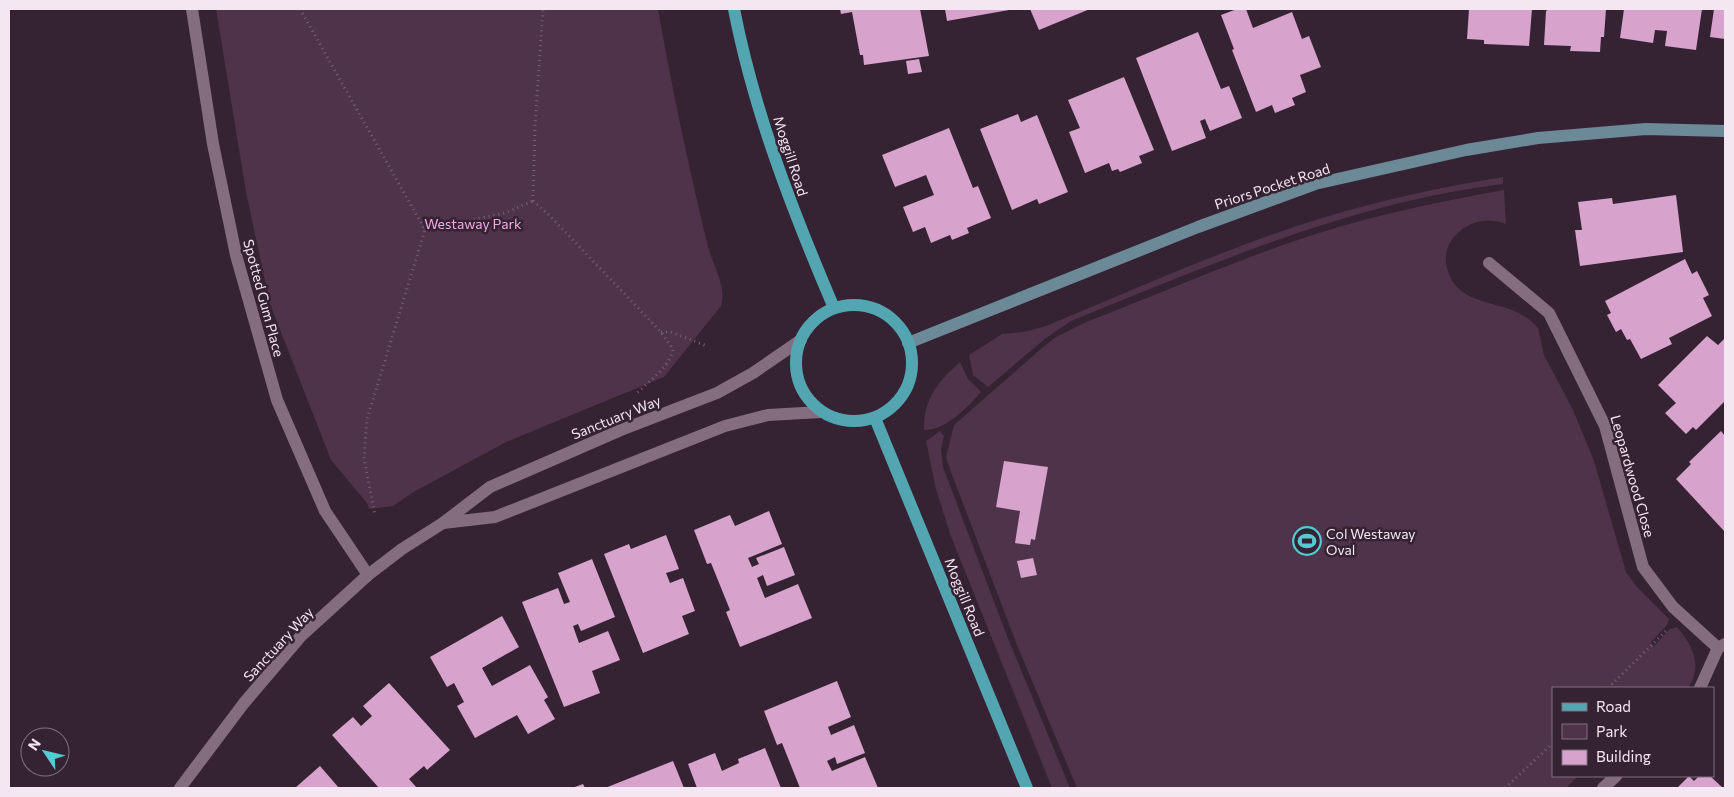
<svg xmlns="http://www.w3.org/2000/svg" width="1734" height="797" viewBox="0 0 1734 797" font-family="Commissioner,sans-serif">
  <rect width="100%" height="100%" fill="#352232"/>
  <g fill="#4f334a">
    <path d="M216,9H658C672,89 689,168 708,247C713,264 727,288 721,306L664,377L506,442L412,493L393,506L369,509L367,503L331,460L270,304L246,192Z"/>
    <path d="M1503,177V184C1353,202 1210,265 1071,321L1046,338L988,387L973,375L969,355L1002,334L1024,332L1046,326C1136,289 1227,247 1322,218C1381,200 1442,187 1503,177Z"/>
    <path d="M1504,190L1506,224C1475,210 1434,239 1449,274C1463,311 1511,296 1538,328L1544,355L1573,410L1594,461L1626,572L1637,587L1669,619L1667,625L1651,642L1654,646L1670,629L1677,627C1693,645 1703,667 1688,688H1553V776H1578L1566,788H1077L1017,645L951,472L946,457L954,425L1042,348L1056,337L1084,323C1151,297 1218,268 1286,244C1357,219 1430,203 1504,190Z"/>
    <path d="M960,362L968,379L981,392C968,407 945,431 924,430C923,400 938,381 960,362Z"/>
    <polygon points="940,431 944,436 941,449 943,467 1007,636 1070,788 1052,788 950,534 936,489 926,441"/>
  </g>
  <g fill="#d7a2cc">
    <polygon points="840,9 920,9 929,56 864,65 863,55 860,55 852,12 841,14"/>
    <polygon points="945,9 1009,9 1009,10 947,21"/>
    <polygon points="1030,9 1090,9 1039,30"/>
    <polygon points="1237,9 1246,9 1253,28 1292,12 1302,39 1309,36 1321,67 1300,75 1306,92 1292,98 1295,105 1275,113 1272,105 1256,112 1232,50 1234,49 1221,15"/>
    <polygon points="1469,9 1532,9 1529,46 1484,44 1484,40 1467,39"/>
    <polygon points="1549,9 1606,9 1604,37 1601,37 1600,52 1570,51 1571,46 1544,45 1546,11"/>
    <polygon points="1624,9 1702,9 1696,50 1665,46 1667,31 1655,30 1653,43 1620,38"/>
    <polygon points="1714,9 1725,9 1725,39 1710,37"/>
    <polygon points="1198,32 1221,89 1229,86 1242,118 1210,131 1205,119 1200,121 1206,138 1172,151 1136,58"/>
    <polygon points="919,59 922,72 908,74 906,61"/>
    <polygon points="1124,77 1154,150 1139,156 1142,163 1120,172 1118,169 1112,171 1109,163 1085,173 1069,132 1080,128 1068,100"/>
    <polygon points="1018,114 1021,122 1037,115 1068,192 1039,204 1037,199 1012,210 980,129"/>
    <polygon points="949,128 973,188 978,186 991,218 967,228 969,233 952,240 950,235 931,243 925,227 913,232 903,207 934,195 926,175 895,187 882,155"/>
    <polygon points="1676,195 1683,252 1580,266 1575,230 1582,230 1578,202 1612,198 1613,204"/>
    <polygon points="1685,259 1692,274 1697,271 1709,295 1703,298 1712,316 1669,338 1672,344 1641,359 1630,339 1627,340 1621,329 1616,332 1607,315 1611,313 1605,301"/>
    <polygon points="1707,336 1718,345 1725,338 1725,401 1696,430 1693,427 1686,434 1665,413 1676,403 1658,385"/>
    <polygon points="1721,431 1725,436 1725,532 1676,479 1691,464 1689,462"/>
    <polygon points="1004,461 1048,467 1035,540 1031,539 1030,545 1015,543 1020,511 996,507"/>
    <polygon points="769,511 782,544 748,558 752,567 759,564 756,558 784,547 795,575 767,586 763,575 757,578 765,598 798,584 812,618 740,647 726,612 730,610 711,563 707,564 694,530 730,515 735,526"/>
    <polygon points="666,535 679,569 666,573 670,583 683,578 695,611 682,616 689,634 643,653 604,554 629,544 631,549"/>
    <polygon points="1033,558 1037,575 1021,578 1017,561"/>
    <polygon points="592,559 615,617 581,631 578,624 573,626 579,643 608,631 620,660 592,671 600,693 564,707 522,602 558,588 564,604 570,602 558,573"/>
    <polygon points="502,616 519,647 482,668 492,686 530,665 548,697 544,700 555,719 528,734 517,715 475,738 457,706 464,702 454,683 447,687 430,657"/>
    <polygon points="837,681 851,717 828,727 831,735 854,725 865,753 837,764 835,757 827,761 832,771 865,757 878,788 800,788 782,743 777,745 764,711"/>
    <polygon points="389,683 450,750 427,770 424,766 409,779 417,788 379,788 332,735 353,717 361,726 372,716 363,706"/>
    <polygon points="765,748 781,788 697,788 688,764 715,753 722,771 739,763 738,759"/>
    <polygon points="673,761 684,788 605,788"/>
    <polygon points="320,766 339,788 295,788"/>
    <polygon points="1689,776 1694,781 1699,776 1710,776 1723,788 1677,788"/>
    <polygon points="583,784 585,788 572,788"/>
  </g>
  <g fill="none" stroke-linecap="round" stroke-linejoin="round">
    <g stroke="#746371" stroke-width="3" stroke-dasharray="1 4" stroke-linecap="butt">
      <polyline points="300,9 425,230 367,419 364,458 375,516"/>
      <path d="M533,201L549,215L661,332L673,349C671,366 648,382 636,394"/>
      <polyline points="533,201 535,126 543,9"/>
      <polyline points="425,230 505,213 533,201"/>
      <polyline points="661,332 671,332 707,346"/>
      <polyline points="1608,688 1667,630"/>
      <polyline points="1505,788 1553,743"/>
    </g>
    <g stroke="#846d7f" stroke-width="12">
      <polyline points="192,9 213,144 236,255 277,400 325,511 368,575"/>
      <polyline points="1489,263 1549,313 1605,426 1643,567 1673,607 1718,648"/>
      <polyline points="443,523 495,517 725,426 768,415 821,412"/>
      <polyline points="1700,688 1718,648 1725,644"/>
      <polyline points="180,788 244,703 301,636 368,575 402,549 443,523 490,487 621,430 717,393 753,373 801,340"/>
      <polyline points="1603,788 1616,776"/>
    </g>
    <polyline stroke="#6c8998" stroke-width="12" points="908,343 1198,227 1315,184 1466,150 1538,138 1646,129 1725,131"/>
    <g stroke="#53a5b1" stroke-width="12">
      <path d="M734,9C754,112 793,212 834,308"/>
      <circle cx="854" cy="363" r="58"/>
      <polyline points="875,418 1027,788"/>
    </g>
  </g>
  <defs>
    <symbol id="stadium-ring" viewBox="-11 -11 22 22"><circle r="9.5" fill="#352232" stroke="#51ccd3" stroke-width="1.5"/><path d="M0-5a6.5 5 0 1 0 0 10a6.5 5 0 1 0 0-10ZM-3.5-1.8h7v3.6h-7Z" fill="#51ccd3"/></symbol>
  </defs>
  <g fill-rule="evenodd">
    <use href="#stadium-ring" x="1291" y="525" width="32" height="32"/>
  </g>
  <g text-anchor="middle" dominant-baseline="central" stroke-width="5" stroke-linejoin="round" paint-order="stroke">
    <g font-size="14" fill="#f4e7f1" stroke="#352232">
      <text transform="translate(791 156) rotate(72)">Moggill Road</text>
      <text transform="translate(1272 186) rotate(-18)">Priors Pocket Road</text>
      <text transform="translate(264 298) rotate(75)">Spotted Gum Place</text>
      <text transform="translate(616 417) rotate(-22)">Sanctuary Way</text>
      <text transform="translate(1633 476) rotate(74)">Leopardwood Close</text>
      <text transform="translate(965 597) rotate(68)">Moggill Road</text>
      <text transform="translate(278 644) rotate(-47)">Sanctuary Way</text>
    </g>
    <g font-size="14" fill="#f2a9e4" stroke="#352232">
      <text x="473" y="223">Westaway Park</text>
    </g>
    <g font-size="14" fill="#f4e7f1" stroke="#352232" text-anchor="start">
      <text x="1326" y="533">Col Westaway<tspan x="1326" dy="16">Oval</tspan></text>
    </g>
  </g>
  <rect width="1734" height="797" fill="none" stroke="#f4e7f1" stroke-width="20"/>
  <rect x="1552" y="687" width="162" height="90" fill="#352232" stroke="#81717e"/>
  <rect x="1562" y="703" width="25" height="8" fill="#53a5b1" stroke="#81717e"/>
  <text x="1596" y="712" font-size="15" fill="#f4e7f1">Road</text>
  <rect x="1562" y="724" width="25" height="15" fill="#4f334a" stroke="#81717e"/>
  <text x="1596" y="737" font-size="15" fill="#f4e7f1">Park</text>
  <rect x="1562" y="750" width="25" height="15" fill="#d7a2cc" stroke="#81717e"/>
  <text x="1596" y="762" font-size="15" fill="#f4e7f1">Building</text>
  <g transform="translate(45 752) rotate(305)"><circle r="24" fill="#352232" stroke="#81717e"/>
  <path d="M0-4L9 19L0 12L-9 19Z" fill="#51ccd3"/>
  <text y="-8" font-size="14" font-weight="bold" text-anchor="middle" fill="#f4e7f1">N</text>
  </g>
</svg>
